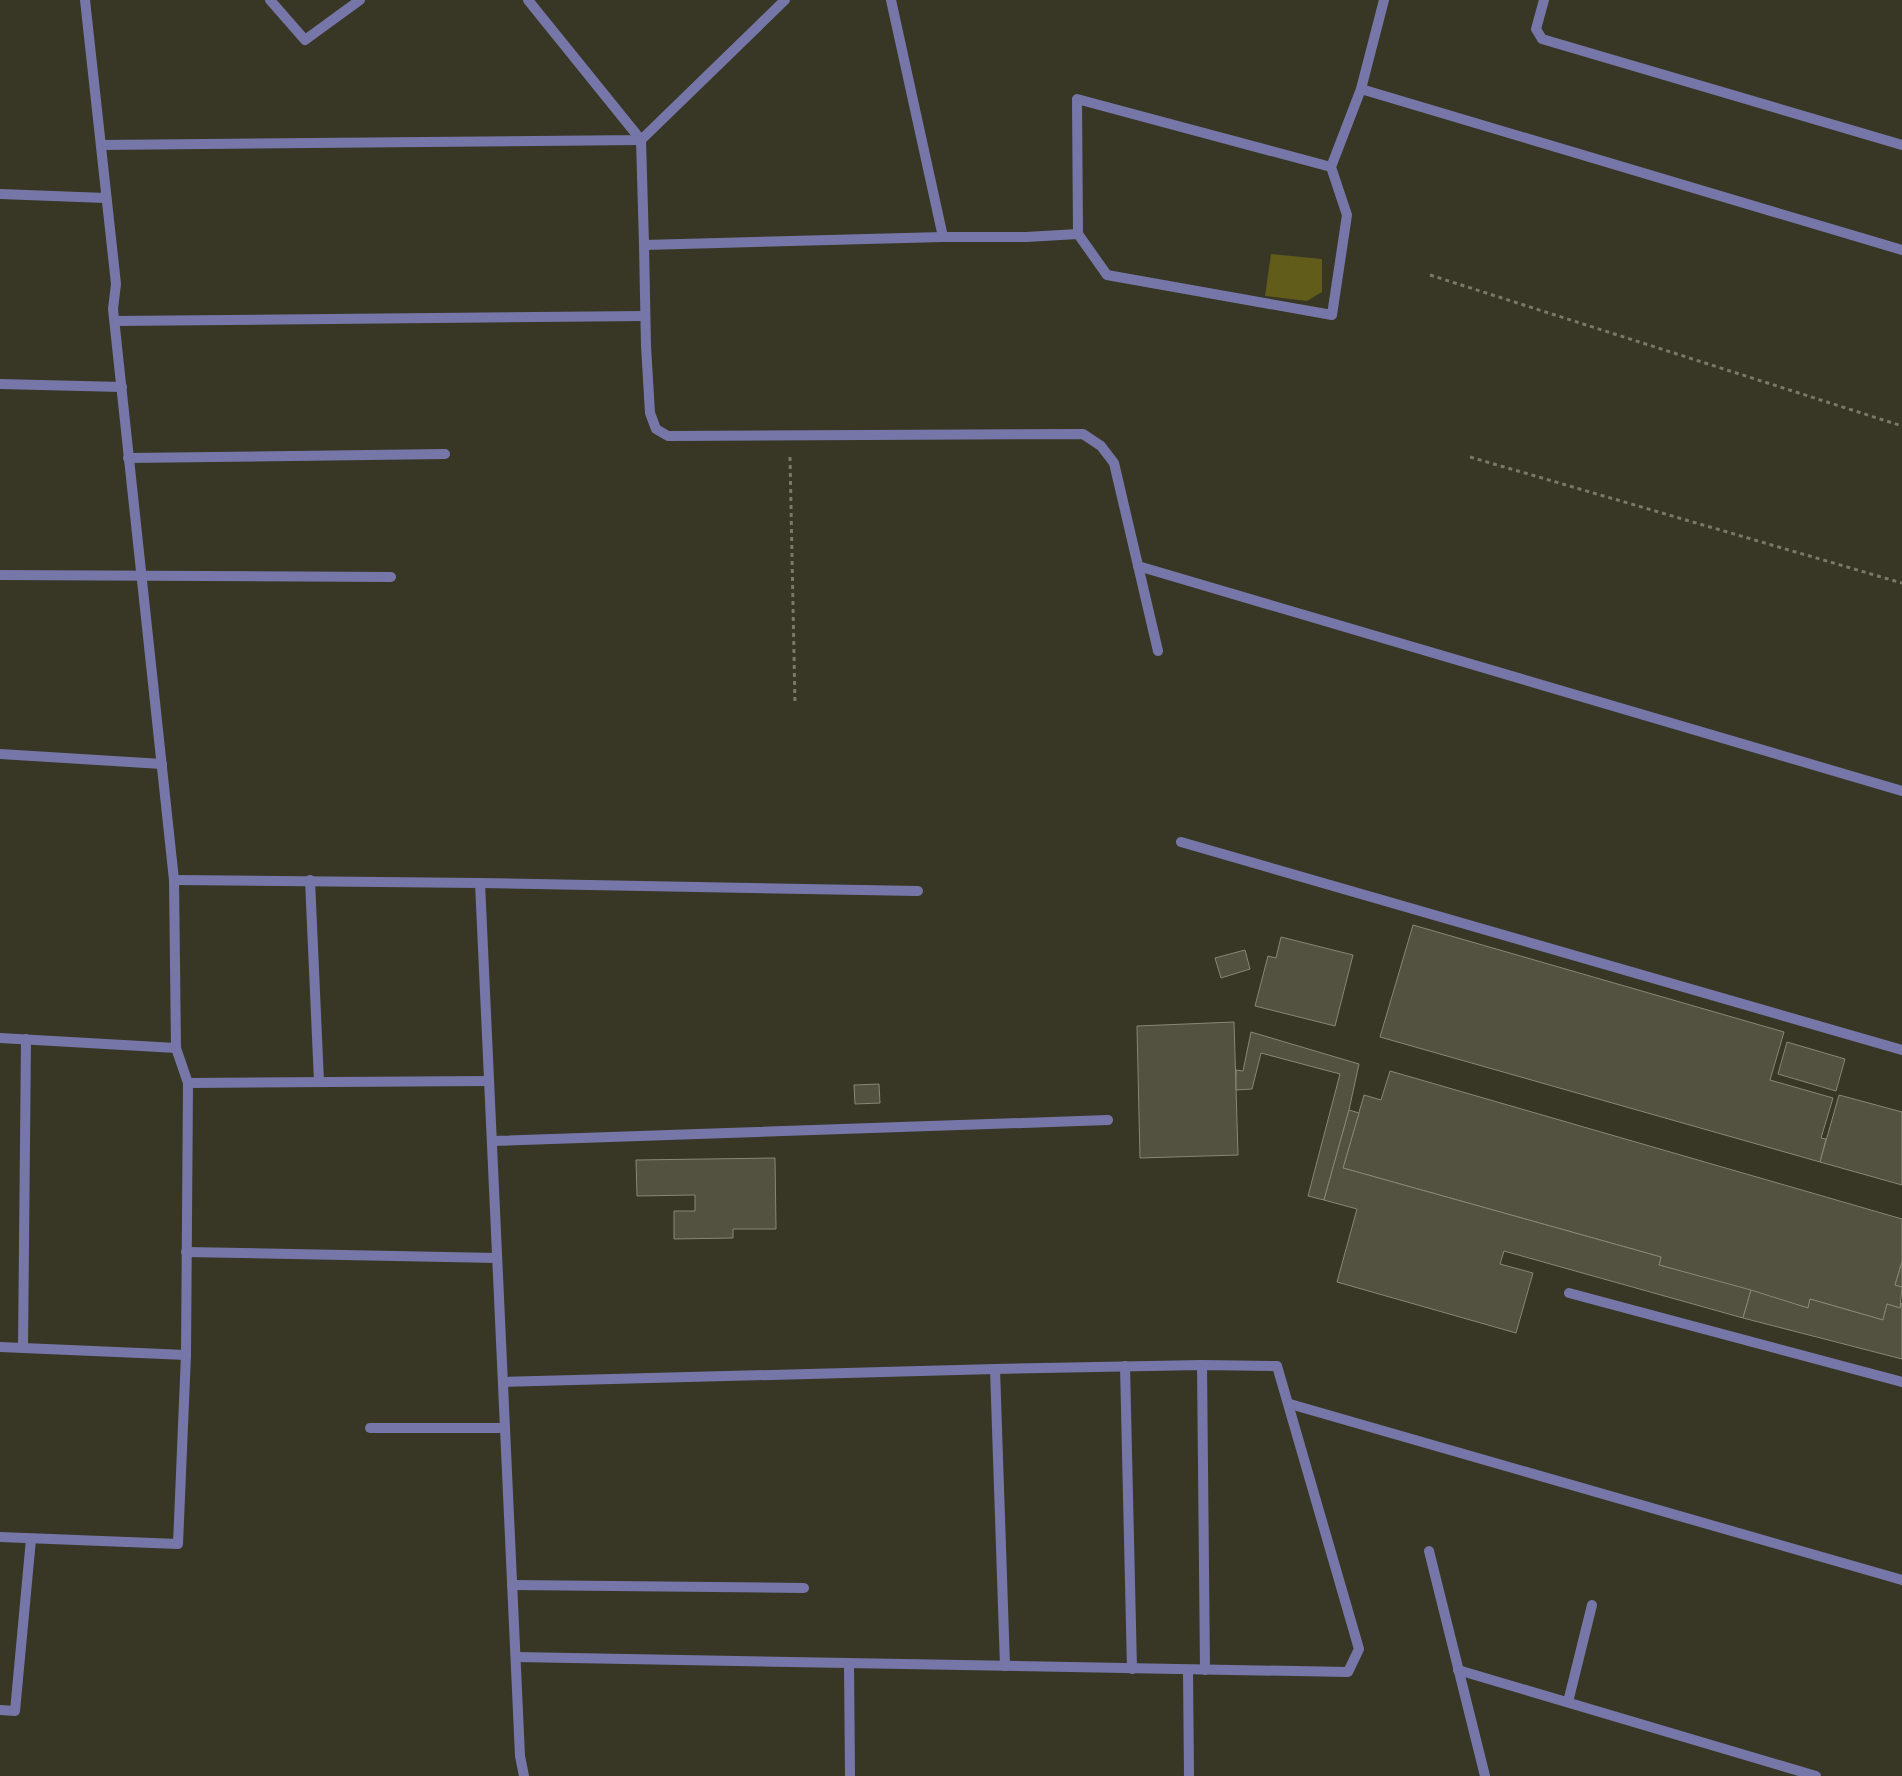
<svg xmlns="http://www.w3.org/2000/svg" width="1902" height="1776" viewBox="0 0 1902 1776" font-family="'Archivo Narrow',sans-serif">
  <rect width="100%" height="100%" fill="#383726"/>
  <polygon fill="#625c1a" points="1271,254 1322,259 1322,292 1307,301 1265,296"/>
  <g fill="#535240" stroke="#888774">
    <polygon points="1413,925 1784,1032 1770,1080 1833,1098 1821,1138 1826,1139 1820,1162 1380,1037"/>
    <polygon points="1281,937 1353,955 1335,1026 1255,1006 1268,956 1276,958"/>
    <polygon points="1245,950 1250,969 1221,978 1215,958"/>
    <polygon points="1234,1022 1238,1155 1140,1158 1137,1026"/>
    <polygon points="1251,1032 1359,1064 1349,1110 1324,1200 1308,1196 1340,1074 1261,1053 1252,1089 1236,1090 1236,1070 1243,1071"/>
    <polygon points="1787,1042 1845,1059 1836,1091 1778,1074"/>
    <polygon points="1390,1071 1902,1219 1902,1262 1895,1285 1902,1287 1900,1308 1887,1304 1883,1320 1810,1299 1808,1308 1659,1265 1661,1257 1343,1168 1364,1095 1381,1100"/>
    <polygon points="879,1084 880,1103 855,1104 854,1085"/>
    <polygon points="1839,1095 1902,1112 1902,1185 1820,1162"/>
    <polygon points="1349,1110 1359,1113 1343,1168 1661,1257 1659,1265 1751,1290 1743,1318 1504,1251 1500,1264 1533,1273 1516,1333 1337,1282 1357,1209 1324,1200"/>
    <polygon points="775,1158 776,1229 733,1229 733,1238 674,1239 674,1211 695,1211 695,1195 637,1196 636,1160"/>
    <polygon points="1902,1262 1902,1287 1895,1285"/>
    <polygon points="1751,1290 1808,1308 1810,1299 1883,1320 1887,1304 1900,1308 1902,1303 1902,1359 1743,1318"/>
  </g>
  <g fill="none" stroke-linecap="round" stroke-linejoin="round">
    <g stroke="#797869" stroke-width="3" stroke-dasharray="4 4" stroke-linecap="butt">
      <polyline points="1430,275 1902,426"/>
      <polyline points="790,457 795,704"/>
      <polyline points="1470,457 1902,583"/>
    </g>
    <g stroke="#7677a8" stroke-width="10">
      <polyline points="1181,842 1902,1050"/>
      <polyline points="310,880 319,1082"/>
      <polyline points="188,1083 489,1081"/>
      <polyline points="1569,1293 1902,1382"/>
      <polyline points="370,1428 505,1428"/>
    </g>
    <g stroke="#7677a8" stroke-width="10">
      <polyline points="270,0 305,40 360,0"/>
      <polyline points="528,0 641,140 644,245 943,237 1026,237 1078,234"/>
      <polyline points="891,0 943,237"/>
      <polyline points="1384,0 1361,89 1902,250"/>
      <polyline points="1544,0 1536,29 1542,39 1902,145"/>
      <polyline points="101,145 641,140 785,0"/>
      <polyline points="1331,167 1077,99 1078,234 1107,275 1332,315 1347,215 1331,167 1361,89"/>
      <polyline points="0,194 106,198"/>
      <polyline points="644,245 646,346 650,413 656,429 668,436 1083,434 1101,446 1114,463 1158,651"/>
      <polyline points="115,321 645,316"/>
      <polyline points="0,384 122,387"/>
      <polyline points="128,458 445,454"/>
      <polyline points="1138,566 1902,791"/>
      <polyline points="0,575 391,577"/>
      <polyline points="0,754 162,764"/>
      <polyline points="174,880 480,883 918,891"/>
      <polyline points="480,883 520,1756 524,1776"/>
      <polyline points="0,1038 176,1048"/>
      <polyline points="492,1141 1108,1120"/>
      <polyline points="186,1252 497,1258"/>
      <polyline points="0,1347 186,1355"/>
      <polyline points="23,1348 26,1039"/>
      <polyline points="1202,1365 1205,1670"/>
      <polyline points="1125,1366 1132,1669"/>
      <polyline points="995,1369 1005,1666"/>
      <polyline points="503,1382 995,1369 1202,1365 1277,1366 1359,1649 1348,1672 516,1657"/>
      <polyline points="1290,1404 1902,1580"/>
      <polyline points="0,1537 178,1544 186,1355 188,1083 176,1048 174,880 113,309 116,284 85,0"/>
      <polyline points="1429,1551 1485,1776"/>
      <polyline points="512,1585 804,1588"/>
      <polyline points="849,1664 850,1776"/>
      <polyline points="1188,1670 1189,1776"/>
      <polyline points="1458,1670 1816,1776"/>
      <polyline points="1568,1702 1592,1605"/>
      <polyline points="0,1710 15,1711 31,1539"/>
    </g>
  </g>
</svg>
